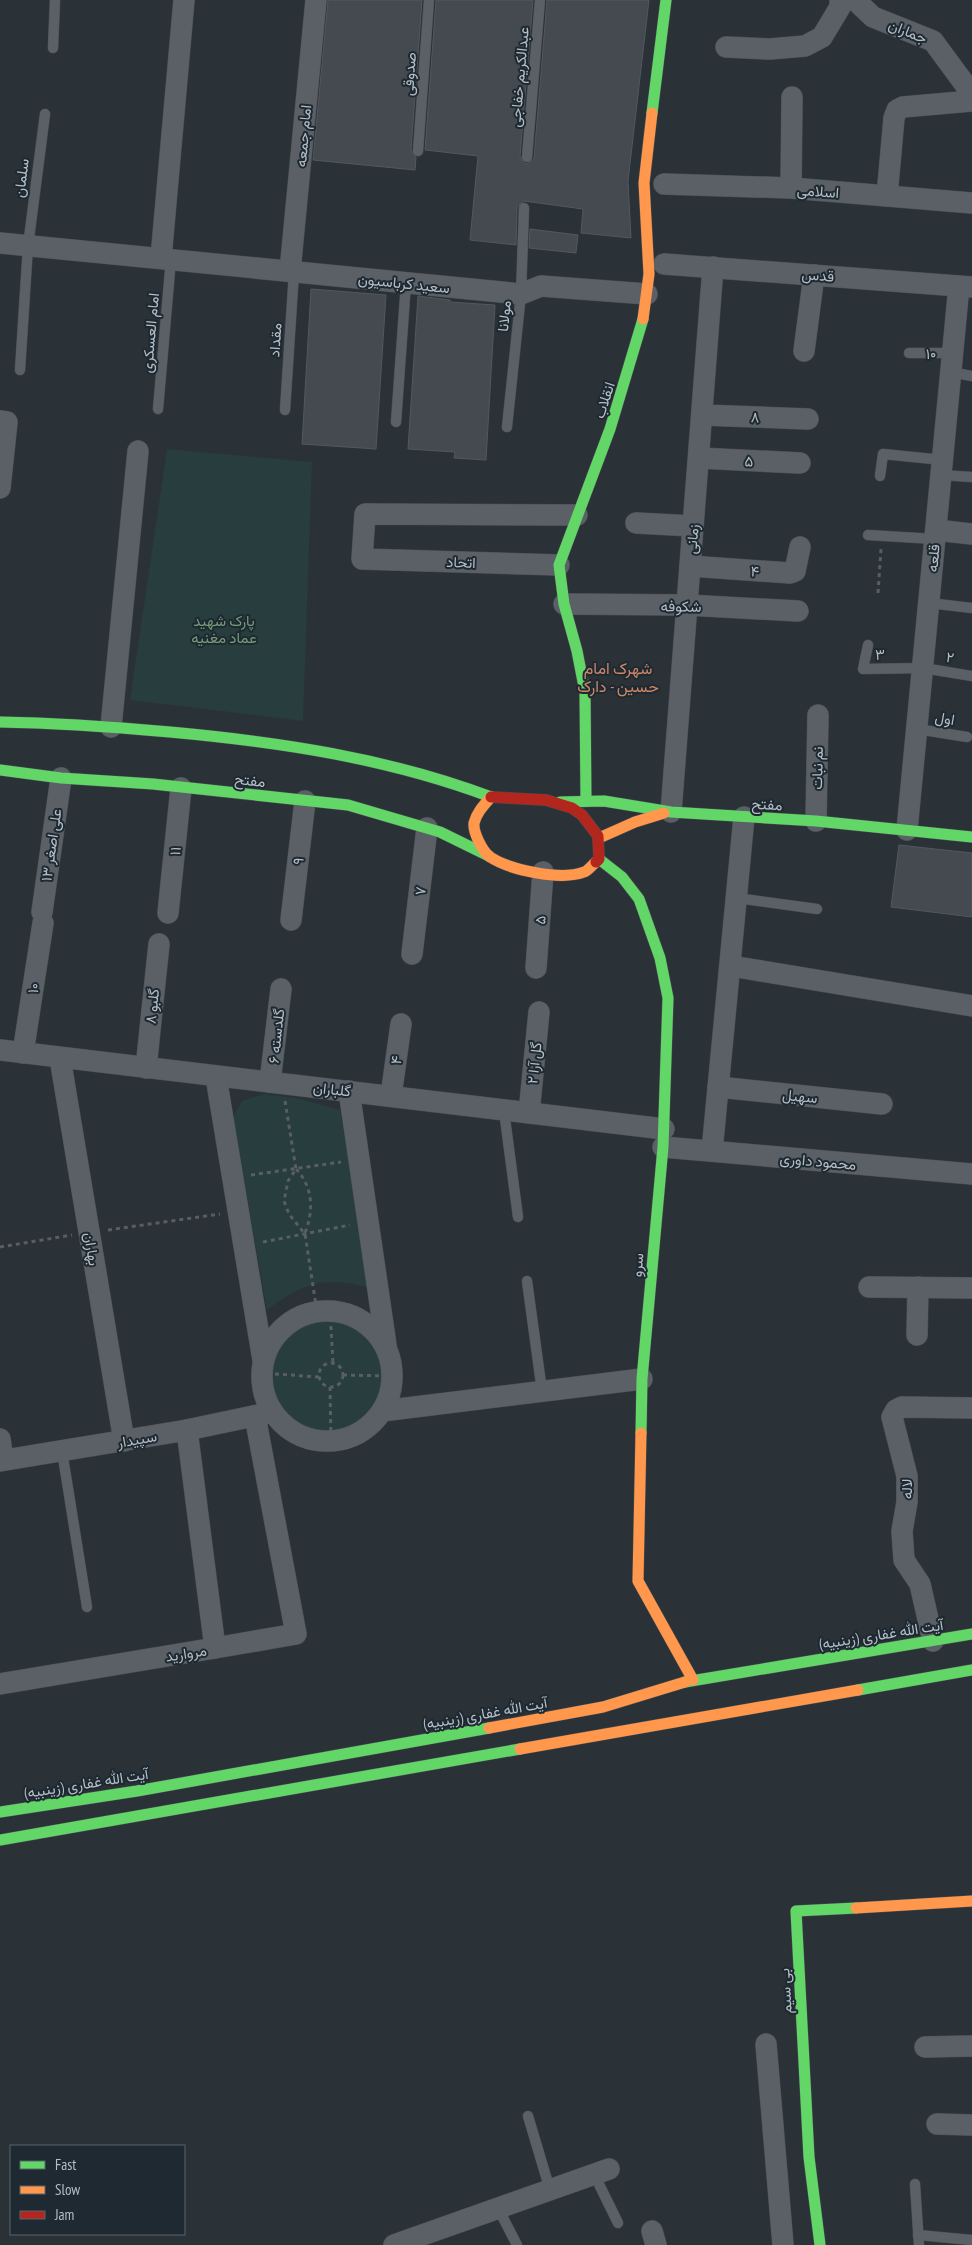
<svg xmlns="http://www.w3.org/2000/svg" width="972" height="2245" viewBox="0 0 972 2245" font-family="'PT Sans Narrow',Vazirmatn,sans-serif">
  <rect width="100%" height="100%" fill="#2a3137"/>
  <g fill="#283d3d">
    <polygon points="167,449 312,462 303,721 130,700"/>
    <path d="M264,1094L300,1099L340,1110L370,1288C326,1275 302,1283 267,1310L233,1117L242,1101Z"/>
    <circle cx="328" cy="1376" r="56"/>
  </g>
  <g fill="#444a4f" stroke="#52585f">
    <polygon points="328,0 422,0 411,150 416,157 415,170 313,160"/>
    <polygon points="436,0 533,0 520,156 523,162 527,164 532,161 534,158 547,0 649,0 628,181 631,238 581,233 583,209 524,201 517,207 516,245 470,240 478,156 425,150"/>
    <polygon points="530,229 578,235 576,253 529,248"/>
    <polygon points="311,289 386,295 376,449 302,444"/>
    <polygon points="418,296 450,300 450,302 495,305 486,460 454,458 455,452 408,449"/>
    <polygon points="899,845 972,853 972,917 891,907"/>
  </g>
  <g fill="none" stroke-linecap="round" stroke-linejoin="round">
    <defs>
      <g id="lane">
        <polyline points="53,48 55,0"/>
        <polyline points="418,151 429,0"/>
        <polyline points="527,157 540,0"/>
        <polyline points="909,353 953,353"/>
        <polyline points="20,370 28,246 45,114"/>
        <polyline points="951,372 972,376"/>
        <polyline points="158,409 171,259"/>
        <polyline points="285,410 294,272"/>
        <polyline points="396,422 406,283"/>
        <polyline points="507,427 521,294 524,208"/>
        <polyline points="941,475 972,477"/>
        <polyline points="880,476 883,454 943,460"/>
        <polyline points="868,535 935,539"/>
        <polyline points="929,603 972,608"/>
        <polyline points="868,645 863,669 923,668 972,676"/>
        <polyline points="917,729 967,737"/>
        <polyline points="737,898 817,909"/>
        <polyline points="504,1111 518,1217"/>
        <polyline points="527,1281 542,1391"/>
        <polyline points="62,1451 87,1607"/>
        <polyline points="528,2116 550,2190"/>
        <polyline points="594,2174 618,2223"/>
        <polyline points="915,2184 919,2245"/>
        <polyline points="498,2208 517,2245"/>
        <polyline points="918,2235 972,2240"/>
      </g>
      <g id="street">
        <polyline points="855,0 873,17 933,41 972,94"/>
        <polyline points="726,47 770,49 805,46 822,37 840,7 840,0"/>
        <polyline points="664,184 791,188 972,203"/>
        <polyline points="791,188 792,97"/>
        <polyline points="887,196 894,118 897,110 903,107 972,101"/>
        <polyline points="0,243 521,294 541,286 647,294"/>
        <polyline points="161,258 184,0"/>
        <polyline points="664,264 972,287"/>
        <polyline points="290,271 316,0"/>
        <polyline points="804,351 814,275"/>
        <polyline points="702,415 808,419"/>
        <polyline points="0,421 7,422 0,488"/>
        <polyline points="699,458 800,463"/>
        <polyline points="636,523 693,526"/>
        <polyline points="936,530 972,534"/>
        <polyline points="559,565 362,559 365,514 577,515"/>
        <polyline points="690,566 790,573 795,571 800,547"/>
        <polyline points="564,604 687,605 798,611"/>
        <polyline points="111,727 138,451"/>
        <polyline points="671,812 713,267"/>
        <polyline points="816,821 818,715"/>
        <polyline points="907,830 959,286"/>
        <polyline points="42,912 61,778"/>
        <polyline points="168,913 181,788"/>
        <polyline points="291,920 305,801"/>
        <polyline points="412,954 427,828"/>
        <polyline points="731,966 972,1006"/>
        <polyline points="536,968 543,872"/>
        <polyline points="0,1050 664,1129"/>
        <polyline points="23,1053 43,923"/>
        <polyline points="60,1058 124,1441"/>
        <polyline points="146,1068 159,944"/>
        <polyline points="216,1077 263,1360"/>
        <polyline points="270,1082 281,989"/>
        <polyline points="718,1087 882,1104"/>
        <polyline points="349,1091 386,1345"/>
        <polyline points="391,1096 401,1024"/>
        <polyline points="529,1113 539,1012"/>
        <polyline points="663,1147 972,1174"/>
        <polyline points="712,1151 744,817"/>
        <polyline points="869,1287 972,1288"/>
        <circle cx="327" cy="1376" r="65"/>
        <polyline points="917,1335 918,1287"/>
        <polyline points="382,1411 642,1379"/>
        <polyline points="0,1439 3,1460"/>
        <polyline points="0,1461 187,1430 268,1413"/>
        <polyline points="933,1641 920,1584 904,1560 902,1531 907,1502 907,1476 892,1417 896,1410 902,1407 972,1408"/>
        <polyline points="215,1648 296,1634 255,1416"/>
        <polyline points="0,1684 215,1648 187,1430"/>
        <polyline points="766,2044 783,2245"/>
        <polyline points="925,2047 972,2046"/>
        <polyline points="937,2124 972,2125"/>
        <polyline points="652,2231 656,2245"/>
        <polyline points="394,2245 609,2169"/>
      </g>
      <g id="fast">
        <polyline points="652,113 666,0"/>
        <path d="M0,722C57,723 113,727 170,732C280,742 387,758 491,797"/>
        <polyline points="0,770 61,778 153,784 348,805 440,832 489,856"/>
        <polyline points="586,801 585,692 577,651 564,604 559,565 610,429 643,319"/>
        <polyline points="560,802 604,801 671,812 816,821 972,837"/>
        <polyline points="599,859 622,877 639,899 660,958 668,998 663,1147 642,1379 641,1433"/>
        <polyline points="685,1682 972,1634"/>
        <polyline points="858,1690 972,1670"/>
        <polyline points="0,1812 137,1791 489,1728"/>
        <polyline points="0,1840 520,1749"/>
        <polyline points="820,2245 809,2157 796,1911 856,1908"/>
      </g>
      <g id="slow">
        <polyline points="643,319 649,274 644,183 652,113"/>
        <path d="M491,797C484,805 477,812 474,823C473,832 482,851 490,857C510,870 561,881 584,872C588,871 592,865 596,862"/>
        <polyline points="599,838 635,822 664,813"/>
        <polyline points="641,1433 638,1581 693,1680"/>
        <polyline points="489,1728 603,1707 685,1682"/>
        <polyline points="520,1749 858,1690"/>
        <polyline points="856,1908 972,1901"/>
      </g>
      <polyline id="jam" points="491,797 546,800 572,808 582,815 598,836 599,859 596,862"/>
    </defs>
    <use href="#lane" stroke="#484d52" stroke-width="11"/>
    <use href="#street" stroke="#484d52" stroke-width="22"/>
    <use href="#fast" stroke="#484d52" stroke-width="12"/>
    <use href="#slow" stroke="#484d52" stroke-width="12"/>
    <use href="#jam" stroke="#484d52" stroke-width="12"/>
    <g stroke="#585e62" stroke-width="3" stroke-dasharray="4 4" stroke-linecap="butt">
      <polyline points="878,593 881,549"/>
      <polyline points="285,1101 296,1169 288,1181 284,1201 289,1214 305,1234 317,1312"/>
      <path d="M296,1169C313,1187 314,1210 305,1233"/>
      <polyline points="251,1175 341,1162"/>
      <polyline points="108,1230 220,1214"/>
      <polyline points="263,1242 350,1225"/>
      <polyline points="0,1247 72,1235"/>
      <polyline points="330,1310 333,1363"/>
      <circle cx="331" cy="1375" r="12"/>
      <polyline points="275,1374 319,1377"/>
      <polyline points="343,1375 392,1376"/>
      <polyline points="330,1387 331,1441"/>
    </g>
    <use href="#lane" stroke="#5a6065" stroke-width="10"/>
    <use href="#street" stroke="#5a6065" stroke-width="21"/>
    <use href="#fast" stroke="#63d668" stroke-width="11"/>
    <use href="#slow" stroke="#ff974d" stroke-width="11"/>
    <use href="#jam" stroke="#b3261e" stroke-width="11"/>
  </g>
  <g text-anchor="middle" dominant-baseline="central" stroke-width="4" stroke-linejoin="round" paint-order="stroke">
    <g font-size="15" fill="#b5bec8" stroke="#1e2931">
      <text transform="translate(908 31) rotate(22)">جماران</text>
      <text transform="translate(409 74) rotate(-86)">صدوقی</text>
      <text transform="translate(519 77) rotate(-85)">عبدالکریم خفاجی</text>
      <text transform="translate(303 136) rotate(-85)">امام جمعه</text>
      <text transform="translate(21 178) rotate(-83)">سلمان</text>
      <text transform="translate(818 191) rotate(4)">اسلامی</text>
      <text transform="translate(818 275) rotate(4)">قدس</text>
      <text transform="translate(404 283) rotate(6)">سعید کرباسیون</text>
      <text transform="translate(504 316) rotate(-84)">مولانا</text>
      <text transform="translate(150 333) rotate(-85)">امام العسکری</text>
      <text transform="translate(275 340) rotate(-86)">مقداد</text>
      <text x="931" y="353">۱۰</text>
      <text transform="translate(604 400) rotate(-72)">انقلاب</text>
      <text transform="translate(755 417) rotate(2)">۸</text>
      <text transform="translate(749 461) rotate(3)">۵</text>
      <text transform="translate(692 539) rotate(-85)">زمانی</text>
      <text transform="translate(933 558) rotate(-85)">قلعه</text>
      <text transform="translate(461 562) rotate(2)">اتحاد</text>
      <text transform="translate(755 571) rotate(4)">۴</text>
      <text transform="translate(681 606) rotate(1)">شکوفه</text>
      <text transform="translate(880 654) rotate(-2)">۳</text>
      <text transform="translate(950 657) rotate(10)">۲</text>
      <text transform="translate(945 718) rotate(10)">اول</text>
      <text transform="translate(817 768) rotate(-89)">نم نبات</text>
      <text transform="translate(250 780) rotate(6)">مفتح</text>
      <text transform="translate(767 804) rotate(3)">مفتح</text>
      <text transform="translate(51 845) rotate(-82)">علی اصغر ۱۳</text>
      <text transform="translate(175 851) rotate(-84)">۱۱</text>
      <text transform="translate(298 861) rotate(-84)">۹</text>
      <text transform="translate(420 891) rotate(-83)">۷</text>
      <text transform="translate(540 920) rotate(-86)">۵</text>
      <text transform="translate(33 988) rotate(-82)">۱۰</text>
      <text transform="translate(152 1006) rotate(-84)">گلبو ۸</text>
      <text transform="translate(276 1036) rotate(-84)">گلدسته ۶</text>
      <text transform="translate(396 1060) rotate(-82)">۴</text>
      <text transform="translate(534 1063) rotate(-84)">گل آرا ۲</text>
      <text transform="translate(332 1089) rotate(6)">گلباران</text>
      <text transform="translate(800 1096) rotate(6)">سهیل</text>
      <text transform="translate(818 1161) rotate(5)">محمود داوری</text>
      <text transform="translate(92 1249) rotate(81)">بهاران</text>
      <text transform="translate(637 1265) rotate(-85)">سرو</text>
      <text transform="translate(137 1439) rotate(-10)">سپیدار</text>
      <text transform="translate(906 1489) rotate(-90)">لاله</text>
      <text transform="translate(881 1634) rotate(-9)">آیت الله غفاری (زینبیه)</text>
      <text transform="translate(186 1653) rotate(-9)">مروارید</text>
      <text transform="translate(485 1713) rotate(-10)">آیت الله غفاری (زینبیه)</text>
      <text transform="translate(86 1783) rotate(-9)">آیت الله غفاری (زینبیه)</text>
      <text transform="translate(785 1991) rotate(-93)">بی سیم</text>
    </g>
    <g font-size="15" fill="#749c78" stroke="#1e2931">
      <text x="224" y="620">پارک شهید<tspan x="224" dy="17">عماد مغنیه</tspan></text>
    </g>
    <g font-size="16" fill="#ce8869" stroke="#1e2931">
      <text x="618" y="668">شهرک امام<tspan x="618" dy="18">حسین - دارک</tspan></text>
    </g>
  </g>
  <rect x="10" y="2145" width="175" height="90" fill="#1e2931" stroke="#5a656d"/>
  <rect x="20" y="2161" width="25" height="8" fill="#63d668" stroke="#5a656d"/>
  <text x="55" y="2170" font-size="15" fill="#b5bec8">Fast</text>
  <rect x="20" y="2186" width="25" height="8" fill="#ff974d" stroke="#5a656d"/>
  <text x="55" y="2195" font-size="15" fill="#b5bec8">Slow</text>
  <rect x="20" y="2211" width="25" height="8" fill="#b3261e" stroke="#5a656d"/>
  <text x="55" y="2220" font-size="15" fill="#b5bec8">Jam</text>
</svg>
